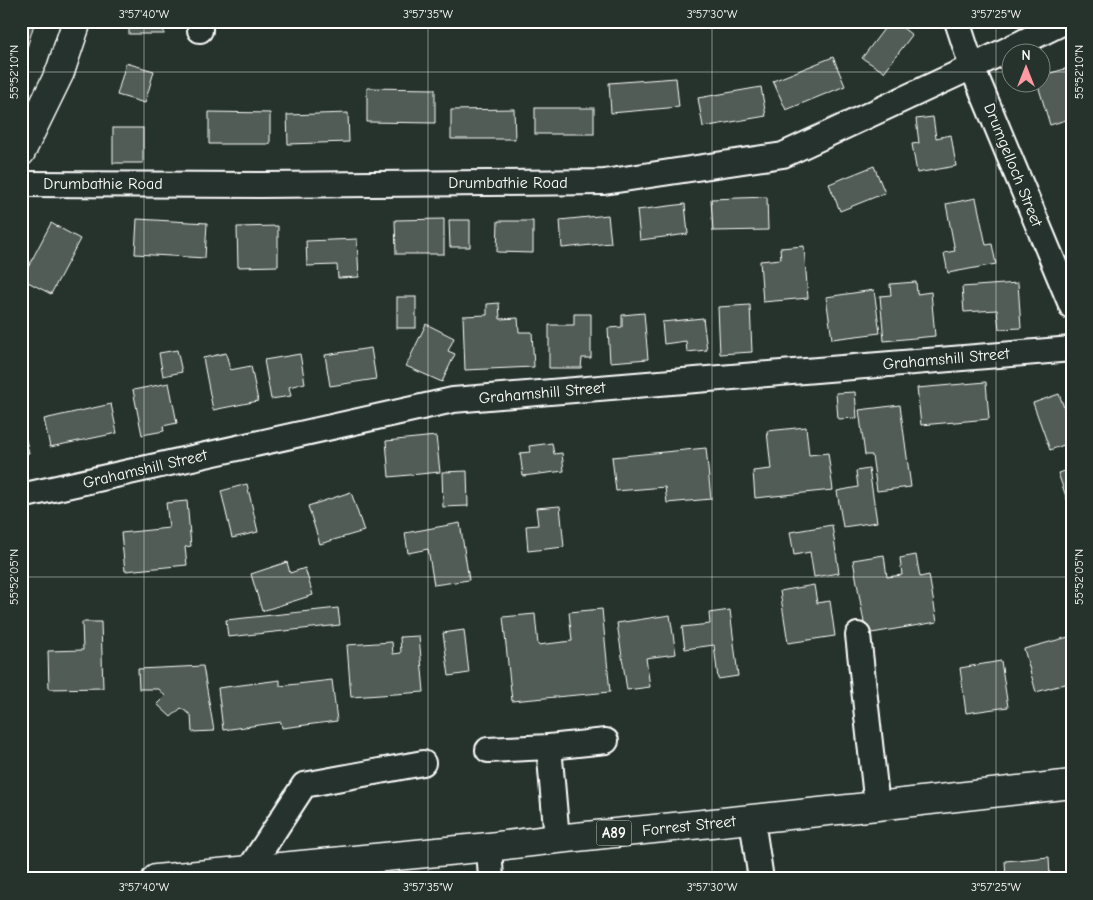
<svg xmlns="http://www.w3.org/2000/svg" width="1093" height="900" viewBox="0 0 1093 900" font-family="'Comic Neue',sans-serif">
  <rect width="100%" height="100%" fill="#26332d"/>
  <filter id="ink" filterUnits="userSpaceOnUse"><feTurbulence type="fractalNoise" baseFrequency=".02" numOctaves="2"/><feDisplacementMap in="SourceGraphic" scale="10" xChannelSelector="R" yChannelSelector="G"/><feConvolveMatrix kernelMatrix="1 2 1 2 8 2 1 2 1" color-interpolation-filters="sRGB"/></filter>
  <g filter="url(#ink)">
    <g fill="#515c57" stroke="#fff">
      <polygon points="21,21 35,21 26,51 21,49"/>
      <rect x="129" y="21" width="35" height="13"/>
      <polygon points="890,21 894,21 912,35 884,72 862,58"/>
      <polygon points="833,57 845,86 786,110 773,81"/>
      <polygon points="126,63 154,71 145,103 117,95"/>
      <polygon points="1072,67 1072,118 1050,125 1037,82 1040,82 1040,76"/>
      <polygon points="676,78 679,107 611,113 609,83"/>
      <polygon points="761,87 766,116 703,127 698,98"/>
      <polygon points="367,88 435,89 435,123 367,122"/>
      <rect x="535" y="108" width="59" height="26"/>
      <polygon points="514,109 515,139 451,139 451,110"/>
      <polygon points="209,112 270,113 270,144 209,144"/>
      <polygon points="348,113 349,142 288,144 287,115"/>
      <polygon points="933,117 936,138 951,135 956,166 917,173 912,144 919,143 916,119"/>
      <rect x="113" y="128" width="30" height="35"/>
      <polygon points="1072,145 1072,166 1066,147"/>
      <polygon points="874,166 885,193 840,211 829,184"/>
      <polygon points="767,197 768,230 713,231 711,199"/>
      <polygon points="976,198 986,245 992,244 996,264 948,273 944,253 955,251 946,204"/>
      <polygon points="685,204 688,234 640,240 637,210"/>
      <polygon points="608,215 611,243 562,248 560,220"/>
      <polygon points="137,219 207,223 205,258 135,254"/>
      <polygon points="444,219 444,254 396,254 395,220"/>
      <polygon points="449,220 470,220 470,247 450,247"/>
      <polygon points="498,221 533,221 533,253 497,252"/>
      <polygon points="51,223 80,239 51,294 22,279"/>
      <polygon points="278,226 278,266 238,267 237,227"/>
      <polygon points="357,239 359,277 338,278 337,265 307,266 306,241"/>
      <polygon points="804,246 808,298 763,302 760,261 781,259 780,248"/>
      <polygon points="916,282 917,294 931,292 935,336 884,341 880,296 891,295 890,284"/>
      <polygon points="1018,283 1021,328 999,329 997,310 964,312 962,287"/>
      <polygon points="874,290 880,333 832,339 826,297"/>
      <rect x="397" y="297" width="19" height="31"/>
      <polygon points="499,303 500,319 518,318 519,332 532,332 534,367 465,370 463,316 487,315 487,304"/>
      <polygon points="750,305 752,352 720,354 718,307"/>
      <polygon points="644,313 648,359 610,362 608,328 622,327 622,315"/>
      <polygon points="574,314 591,314 591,358 582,358 581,368 549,368 549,325 574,325"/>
      <polygon points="703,318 707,350 687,352 686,341 664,344 662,322"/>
      <polygon points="426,324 454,338 448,351 455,354 442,382 406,366"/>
      <polygon points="371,348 376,379 330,386 325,355"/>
      <polygon points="177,350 182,372 163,376 159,353"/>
      <polygon points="226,353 230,370 251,366 258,401 213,410 203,358"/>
      <polygon points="300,354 305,383 289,387 291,396 271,399 264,360"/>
      <polygon points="986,382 989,419 921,425 917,388"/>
      <polygon points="169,383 177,423 163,426 164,431 142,435 133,390"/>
      <polygon points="855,392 857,418 838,419 836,393"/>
      <polygon points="1059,394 1072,429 1072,442 1050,450 1033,403"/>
      <polygon points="111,404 117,433 50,447 44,419"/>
      <polygon points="900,405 911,487 877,491 872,455 865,455 859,410"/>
      <polygon points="21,418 29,453 21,455"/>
      <polygon points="806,427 809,455 828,453 833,490 755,498 753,471 771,469 767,431"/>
      <polygon points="436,436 440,472 389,477 386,441"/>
      <polygon points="552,443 554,454 562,453 564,471 523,476 520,453 530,452 529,446"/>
      <polygon points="706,448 711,499 667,503 665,487 616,491 612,457"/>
      <polygon points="869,469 877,522 843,527 837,491 858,487 856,471"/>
      <polygon points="1072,469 1072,514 1058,473"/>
      <polygon points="467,471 468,506 443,507 442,472"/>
      <polygon points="247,484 258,532 232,538 221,491"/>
      <polygon points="351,492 364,531 320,544 308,506"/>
      <polygon points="187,501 191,546 185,547 187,565 125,571 121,533 169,528 166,503"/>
      <polygon points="560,506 564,547 528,551 526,526 538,525 536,508"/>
      <polygon points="460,523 469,580 434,585 428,549 408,553 405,533"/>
      <polygon points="832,525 839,573 814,577 810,552 794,555 790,532"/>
      <polygon points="884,555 887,577 902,575 900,558 916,555 920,577 929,575 937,622 866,634 853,560"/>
      <polygon points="287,562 290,573 305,568 313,595 262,611 251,574"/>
      <polygon points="814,585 817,603 830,601 835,636 788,643 780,591"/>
      <polygon points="338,608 340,625 228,637 226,620"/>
      <polygon points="602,609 610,692 512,701 503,617 535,614 538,645 572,641 569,612"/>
      <polygon points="730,610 738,676 718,679 714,645 685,649 682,627 710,624 709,613"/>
      <polygon points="670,615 676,654 646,658 650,687 627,690 617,623"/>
      <polygon points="82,622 101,622 103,688 49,689 48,651 83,650"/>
      <polygon points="464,630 469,673 449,676 443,633"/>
      <polygon points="419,636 424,692 351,697 347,645 392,642 393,654 401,653 400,637"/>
      <polygon points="1072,636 1072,672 1067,674 1069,683 1036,692 1024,649"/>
      <polygon points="1001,661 1008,707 966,713 960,668"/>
      <polygon points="203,666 214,731 192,732 191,715 181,708 171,717 157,704 165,696 159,689 139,689 138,669"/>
      <polygon points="280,680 280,686 332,680 337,721 282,728 281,722 223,730 218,688"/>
      <polygon points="1069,693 1072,693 1072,710 1070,710"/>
      <polygon points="1049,857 1050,879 1006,879 1005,861"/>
      <polygon points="611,875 611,879 575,879"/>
    </g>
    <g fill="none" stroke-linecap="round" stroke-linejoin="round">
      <defs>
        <g id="minor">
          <polyline points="200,21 200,30"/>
          <polyline points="957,21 972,67 1072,307"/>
          <polyline points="21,184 261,185 604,182 783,155 972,67 1066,21"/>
          <polyline points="21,496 453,400 1072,349"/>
          <polyline points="858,635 877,806"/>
          <polyline points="549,747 557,839"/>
          <polyline points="488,750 549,747 606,741"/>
          <polyline points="752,820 761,879"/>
          <polyline points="489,847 491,879"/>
          <polyline points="248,871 304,785 423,763"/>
        </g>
        <g id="major">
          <polyline points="21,152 60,72 77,21"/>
          <polyline points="156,879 489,847 557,839 877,806 1072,784"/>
        </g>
      </defs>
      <use href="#minor" stroke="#fff" stroke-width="28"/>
      <use href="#major" stroke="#fff" stroke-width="31"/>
      <use href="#minor" stroke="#26332d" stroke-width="24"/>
      <use href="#major" stroke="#26332d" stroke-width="28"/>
    </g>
  </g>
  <path fill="none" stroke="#fff" stroke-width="1" stroke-opacity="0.45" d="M144,21V879M428,21V879M712,21V879M996,21V879M21,72H1010M1040,72H1072M21,577H1072"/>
  <g text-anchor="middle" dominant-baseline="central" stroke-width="4" stroke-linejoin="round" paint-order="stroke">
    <rect fill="#26332d" stroke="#bec2c0" stroke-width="1" x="596.5" y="820.5" width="35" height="25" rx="4"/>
    <g font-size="15" font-weight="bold" fill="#fff">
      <text x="614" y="833">A89</text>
    </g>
    <g font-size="16" fill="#fff" stroke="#26332d">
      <text transform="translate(1013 165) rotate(68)">Drumgelloch Street</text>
      <text x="508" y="183">Drumbathie Road</text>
      <text x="103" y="184">Drumbathie Road</text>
      <text transform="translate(946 359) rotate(-5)">Grahamshill Street</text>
      <text transform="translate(542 393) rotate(-5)">Grahamshill Street</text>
      <text transform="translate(145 469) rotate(-13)">Grahamshill Street</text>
      <text transform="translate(689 826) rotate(-6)">Forrest Street</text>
    </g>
  </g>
  <rect width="1093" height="900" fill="none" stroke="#26332d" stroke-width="55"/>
  <g transform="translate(1026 68)"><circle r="24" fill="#26332d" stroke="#7d8581"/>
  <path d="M0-4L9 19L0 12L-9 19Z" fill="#ff9aa2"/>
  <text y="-8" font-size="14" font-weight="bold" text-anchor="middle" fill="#ffffff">N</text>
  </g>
  <rect x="28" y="28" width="1038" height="844" fill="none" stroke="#fff" stroke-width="2"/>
  <g font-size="12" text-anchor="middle" fill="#fff">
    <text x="144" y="18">3°57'40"W</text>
    <text x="428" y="18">3°57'35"W</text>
    <text x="712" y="18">3°57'30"W</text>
    <text x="996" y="18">3°57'25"W</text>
    <text transform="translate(14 72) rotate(-90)" y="4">55°52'10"N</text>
    <text transform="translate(1079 72) rotate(-90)" y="4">55°52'10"N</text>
    <text transform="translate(14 577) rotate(-90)" y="4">55°52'05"N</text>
    <text transform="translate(1079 577) rotate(-90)" y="4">55°52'05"N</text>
    <text x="144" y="891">3°57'40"W</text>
    <text x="428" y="891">3°57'35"W</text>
    <text x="712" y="891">3°57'30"W</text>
    <text x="996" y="891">3°57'25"W</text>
  </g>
</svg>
